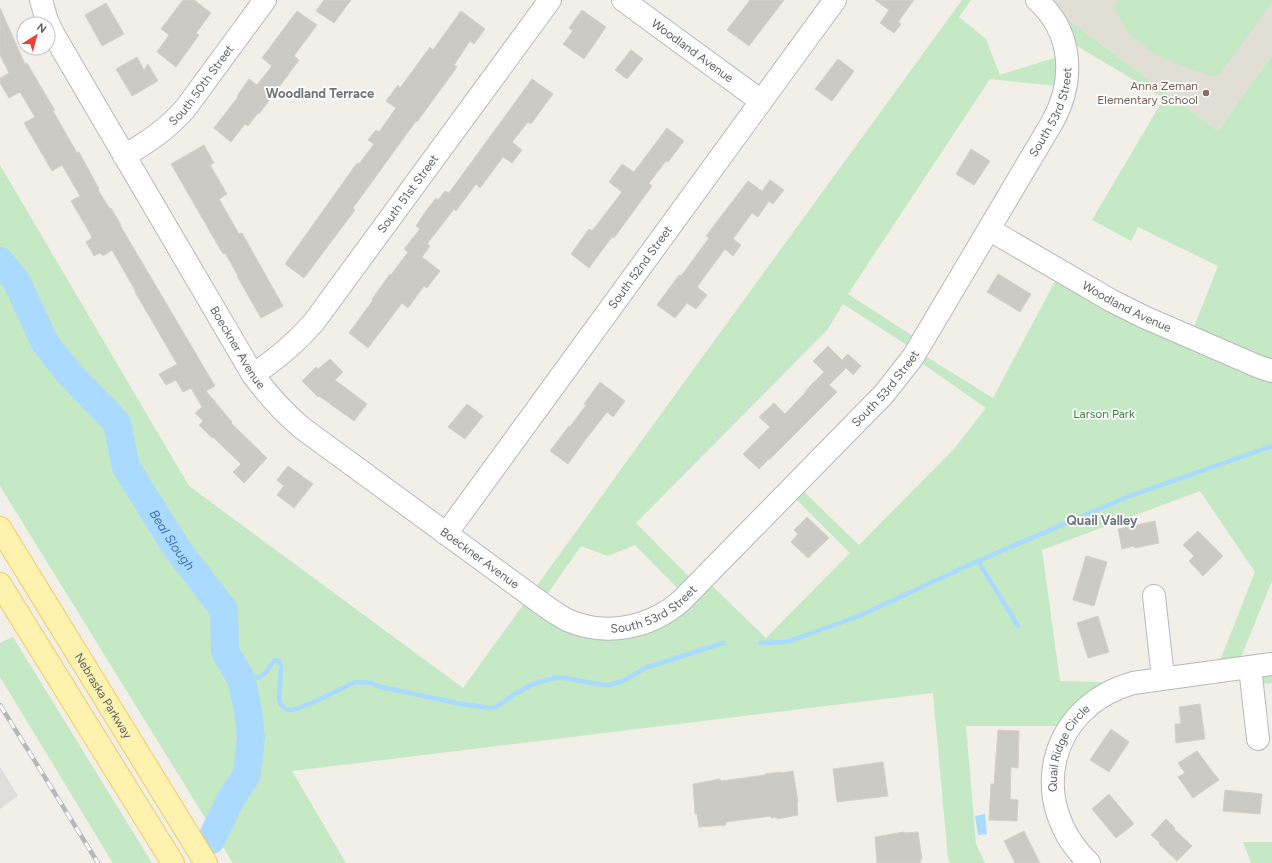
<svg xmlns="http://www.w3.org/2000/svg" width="1272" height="863" viewBox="0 0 1272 863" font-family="Figtree,sans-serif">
  <rect width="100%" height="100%" fill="#f1efe8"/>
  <polygon fill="#e0deda" points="0,767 18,796 0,809"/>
  <polygon fill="#e1ded6" points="1041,0 1272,0 1272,55 1218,131"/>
  <g fill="#c5e8c5" fill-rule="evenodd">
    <path d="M962,0H971L959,17L986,39L1000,75L1067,54L1066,87L990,79L848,294L922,342L917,351L993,398L1060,272L1190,337L1218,266L1138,227L1131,241L1092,220L1164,98L1062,37L1041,0L1218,131L1272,55V581L1236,669L1216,671L1255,572L1200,491L1042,550L1060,681L1133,683L1070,726H966L976,844L985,863H950L948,858L933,693L292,771L346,863H233L0,486V165L189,486L463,688L661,414ZM843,304L916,351L913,357L986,408L954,449L859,545L796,484L789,492L850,553L766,638L704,578L697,585L636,523L828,329ZM635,545L685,596L596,628L541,603L581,546L608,556Z"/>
    <polygon points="1118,0 1272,0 1272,2 1220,74 1213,77 1158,56 1130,35 1114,9"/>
    <polygon points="13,637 152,863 113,863 0,677 0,643"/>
    <polygon points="1272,664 1272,683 1252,685"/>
    <polygon points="1243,842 1272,842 1272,863 1251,863"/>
  </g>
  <polygon fill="#aadaff" points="985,814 987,834 978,835 975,816"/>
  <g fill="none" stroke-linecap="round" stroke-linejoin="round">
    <g stroke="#aadaff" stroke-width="4.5">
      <polyline points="978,561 1018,626"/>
      <polyline points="761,643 787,642 859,616 978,561 1127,497 1272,446"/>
      <path d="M242,681C249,680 259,679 264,674C269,670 270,664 275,660L279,661L281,666L279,700C281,706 284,709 290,710C301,710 343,688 355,682L371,683L381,687L405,692L461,704L492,708L496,707L515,694L531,685L543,681L555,678H565L603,685H610L625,680L645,668L723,643"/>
    </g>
    <path stroke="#aadaff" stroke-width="28" id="s1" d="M0,261L17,282L45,343L69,373L117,423L126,467L176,547L224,610L225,651L242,681L248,711L251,737L247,774L231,799L211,840"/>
  </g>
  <g fill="#cccac5" stroke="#d6d1c6">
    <polygon points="183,0 194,0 211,13 196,33 199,35 176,67 157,52 169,35 161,29"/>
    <polygon points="324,0 351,0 334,23 316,11"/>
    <polygon points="750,0 784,0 749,46 727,30"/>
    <polygon points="875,0 914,0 898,22 901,24 894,33 880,23 889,10"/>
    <polygon points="106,3 124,34 102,46 85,15"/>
    <polygon points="0,8 25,64 27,63 48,99 55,110 53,111 77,153 79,152 99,189 98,190 110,209 111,208 121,225 120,225 215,386 206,391 232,422 231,423 267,458 244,483 233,472 241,464 213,437 212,438 199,425 203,421 195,413 202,407 191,388 183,392 176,380 166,385 159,374 177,364 135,292 136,292 112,250 103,256 100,253 94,256 86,242 92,238 91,235 71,201 80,196 62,165 52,171 35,142 24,123 35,117 20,92 9,98 0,83 0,78 9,73 0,55"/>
    <polygon points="582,10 606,27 584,59 563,44 573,31 569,28"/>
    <polygon points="297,11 317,25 294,56 299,60 259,114 258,113 248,126 245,124 231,142 214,128 238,97 237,96 249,79 257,85 272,66 262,58"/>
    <polygon points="461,11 485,29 474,44 470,41 454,65 457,67 417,122 416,121 353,208 355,210 304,278 285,264 357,163 359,164 374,144 368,140 376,130 379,132 396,108 386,101 398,85 400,88 430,47 433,50"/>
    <polygon points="631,50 643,59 627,79 615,70"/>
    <polygon points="137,57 144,70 148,64 158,81 132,96 116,69"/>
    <polygon points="838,59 854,71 832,101 815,89"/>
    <polygon points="532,79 553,94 531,124 528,122 512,142 522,150 512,163 503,157 480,188 476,184 456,211 454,209 427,244 430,246 422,257 440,271 427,288 424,286 408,308 402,303 368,348 349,333 373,300 372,299 390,274 391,275 408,252 404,249 420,229 416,226 426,211 436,198 438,200 445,191 449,193"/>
    <polygon points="667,128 684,141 668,162 666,161 649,183 652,186 614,238 612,237 589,268 571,254 589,229 592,231 622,192 609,182 622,164 634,172"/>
    <polygon points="204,145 214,163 210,165 227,194 219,199 239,234 242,233 283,306 261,318 237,276 238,276 225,253 223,254 171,164"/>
    <polygon points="971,149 990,161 974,185 956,174"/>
    <polygon points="770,180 784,190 773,204 769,201 758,217 752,213 733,239 741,245 733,256 725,249 697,287 707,295 696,309 687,303 675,318 657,305 679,275 681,276 709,238 706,236 748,181 762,191"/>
    <polygon points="998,274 1031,294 1020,312 987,292"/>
    <polygon points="828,346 842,360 848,354 861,366 853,375 846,368 829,385 837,392 770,459 769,459 759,469 743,454 770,427 759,417 774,403 785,414 804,394 808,388 824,372 813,361"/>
    <polygon points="330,359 343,372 335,380 367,404 354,421 319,396 318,397 302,381 316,367 318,369"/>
    <polygon points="600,382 625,401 613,417 607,412 586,439 568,464 550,451 569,426 570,427 586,405 584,404"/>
    <polygon points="467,404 483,416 465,439 448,427"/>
    <polygon points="288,466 313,484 294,508 277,495 284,486 277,480"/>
    <polygon points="807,517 829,538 808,558 791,542 798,534 794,530"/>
    <polygon points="1155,521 1159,543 1135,548 1134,546 1122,549 1118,529"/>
    <polygon points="1198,531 1223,556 1203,576 1189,561 1194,556 1183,545"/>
    <polygon points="1086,556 1107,562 1094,606 1073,600"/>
    <polygon points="1098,616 1109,652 1088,658 1077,623"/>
    <polygon points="1200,704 1205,739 1176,743 1175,724 1181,724 1179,707"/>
    <polygon points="1111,729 1129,742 1109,772 1090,760"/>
    <polygon points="998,730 1019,731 1018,768 1011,767 1010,799 1018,800 1017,821 989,820 991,784 994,784"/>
    <polygon points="1197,751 1219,780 1193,798 1178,777 1185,773 1178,763"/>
    <polygon points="883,762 888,796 837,802 833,769"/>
    <polygon points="793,771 798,802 797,802 798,815 777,819 777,817 771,818 771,816 726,822 726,825 699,827 697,814 695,814 693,784 720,779 721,781 765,775 765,774 781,772 781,773"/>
    <polygon points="1225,790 1262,794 1260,814 1223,811"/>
    <polygon points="1109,794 1134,824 1116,838 1092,809"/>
    <polygon points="1166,819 1175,828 1174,829 1192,846 1177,861 1159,844 1160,843 1151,835"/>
    <polygon points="1024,831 1040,863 1015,863 1004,841"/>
    <polygon points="904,832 905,833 918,832 922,859 920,859 921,863 877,863 875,837"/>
  </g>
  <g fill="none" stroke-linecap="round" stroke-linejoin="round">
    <defs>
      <g id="minor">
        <path id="s2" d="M41,0L47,21L55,37L253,375C268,395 283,412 302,428L541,603C549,609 558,615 567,620C606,637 651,628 682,600L884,394L913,357L1053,121C1075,80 1073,33 1037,0"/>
        <path id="s3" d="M623,0L761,101"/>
        <path id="s4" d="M124,156C148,142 166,130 185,109L265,0"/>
        <path id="s5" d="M990,230L1112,301L1144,317L1257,366L1272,371"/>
        <path id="s6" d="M253,375C277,358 295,344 314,322L550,0"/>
        <path id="s7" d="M446,534L835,0"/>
        <polyline points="1154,596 1163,678"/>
        <polyline points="1250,667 1258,739"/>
        <path id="s8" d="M1089,863C1026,802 1048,707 1133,683L1272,664"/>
      </g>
      <g id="major">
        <path id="s9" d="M0,528L206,863"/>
        <polyline points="0,584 173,863"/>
      </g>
    </defs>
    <use href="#minor" stroke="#b5b8bc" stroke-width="24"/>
    <use href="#major" stroke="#f2c960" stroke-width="24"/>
    <use href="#minor" stroke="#fff" stroke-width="22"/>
    <use href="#major" stroke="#fff2af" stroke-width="22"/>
    <defs>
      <polyline id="rail" points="0,705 98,863"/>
    </defs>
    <use href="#rail" stroke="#b6b7b8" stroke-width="4.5"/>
    <use href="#rail" stroke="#fff" stroke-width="3" stroke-dasharray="9" stroke-linecap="butt"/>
  </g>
  <circle fill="#8d6e63" stroke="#fff" stroke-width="1.5" cx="1206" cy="93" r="4"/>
  <g text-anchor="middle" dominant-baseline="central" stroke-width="3.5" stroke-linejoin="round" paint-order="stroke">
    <g font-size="12" fill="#5f6368" stroke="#fff">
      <text stroke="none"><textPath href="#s3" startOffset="86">Woodland Avenue</textPath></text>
      <text stroke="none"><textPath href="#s4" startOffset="106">South 50th Street</textPath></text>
      <text stroke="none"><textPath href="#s2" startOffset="1572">South 53rd Street</textPath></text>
      <text stroke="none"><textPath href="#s6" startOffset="240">South 51st Street</textPath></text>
      <text stroke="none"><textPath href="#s7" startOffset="330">South 52nd Street</textPath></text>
      <text stroke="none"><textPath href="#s5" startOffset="157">Woodland Avenue</textPath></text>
      <text stroke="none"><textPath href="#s2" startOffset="400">Boeckner Avenue</textPath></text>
      <text stroke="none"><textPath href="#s2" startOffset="1248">South 53rd Street</textPath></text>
      <text stroke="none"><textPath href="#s2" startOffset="724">Boeckner Avenue</textPath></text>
      <text stroke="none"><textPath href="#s2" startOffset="924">South 53rd Street</textPath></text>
      <text stroke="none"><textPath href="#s9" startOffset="197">Nebraska Parkway</textPath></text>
      <text stroke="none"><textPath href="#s8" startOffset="129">Quail Ridge Circle</textPath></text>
    </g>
    <g font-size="12" fill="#785e54" stroke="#fff" text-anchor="end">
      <text x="1198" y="86">Anna Zeman<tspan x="1198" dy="14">Elementary School</tspan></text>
    </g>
    <g font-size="12" fill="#348238" stroke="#fff">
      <text x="1104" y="414">Larson Park</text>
    </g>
    <g font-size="13" font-weight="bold" fill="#70757a" stroke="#fff">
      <text x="320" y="93">Woodland Terrace</text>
      <text x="1102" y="520">Quail Valley</text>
    </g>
    <g font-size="13" font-style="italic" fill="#4174aa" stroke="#fff">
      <text stroke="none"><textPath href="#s1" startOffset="333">Beal Slough</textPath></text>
    </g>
  </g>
  <g transform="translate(36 36) rotate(36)"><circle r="19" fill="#ffffff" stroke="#bfc1c3"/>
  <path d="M0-3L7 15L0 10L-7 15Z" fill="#ea4335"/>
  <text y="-6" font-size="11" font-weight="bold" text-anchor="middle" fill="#5f6368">N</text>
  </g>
</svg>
